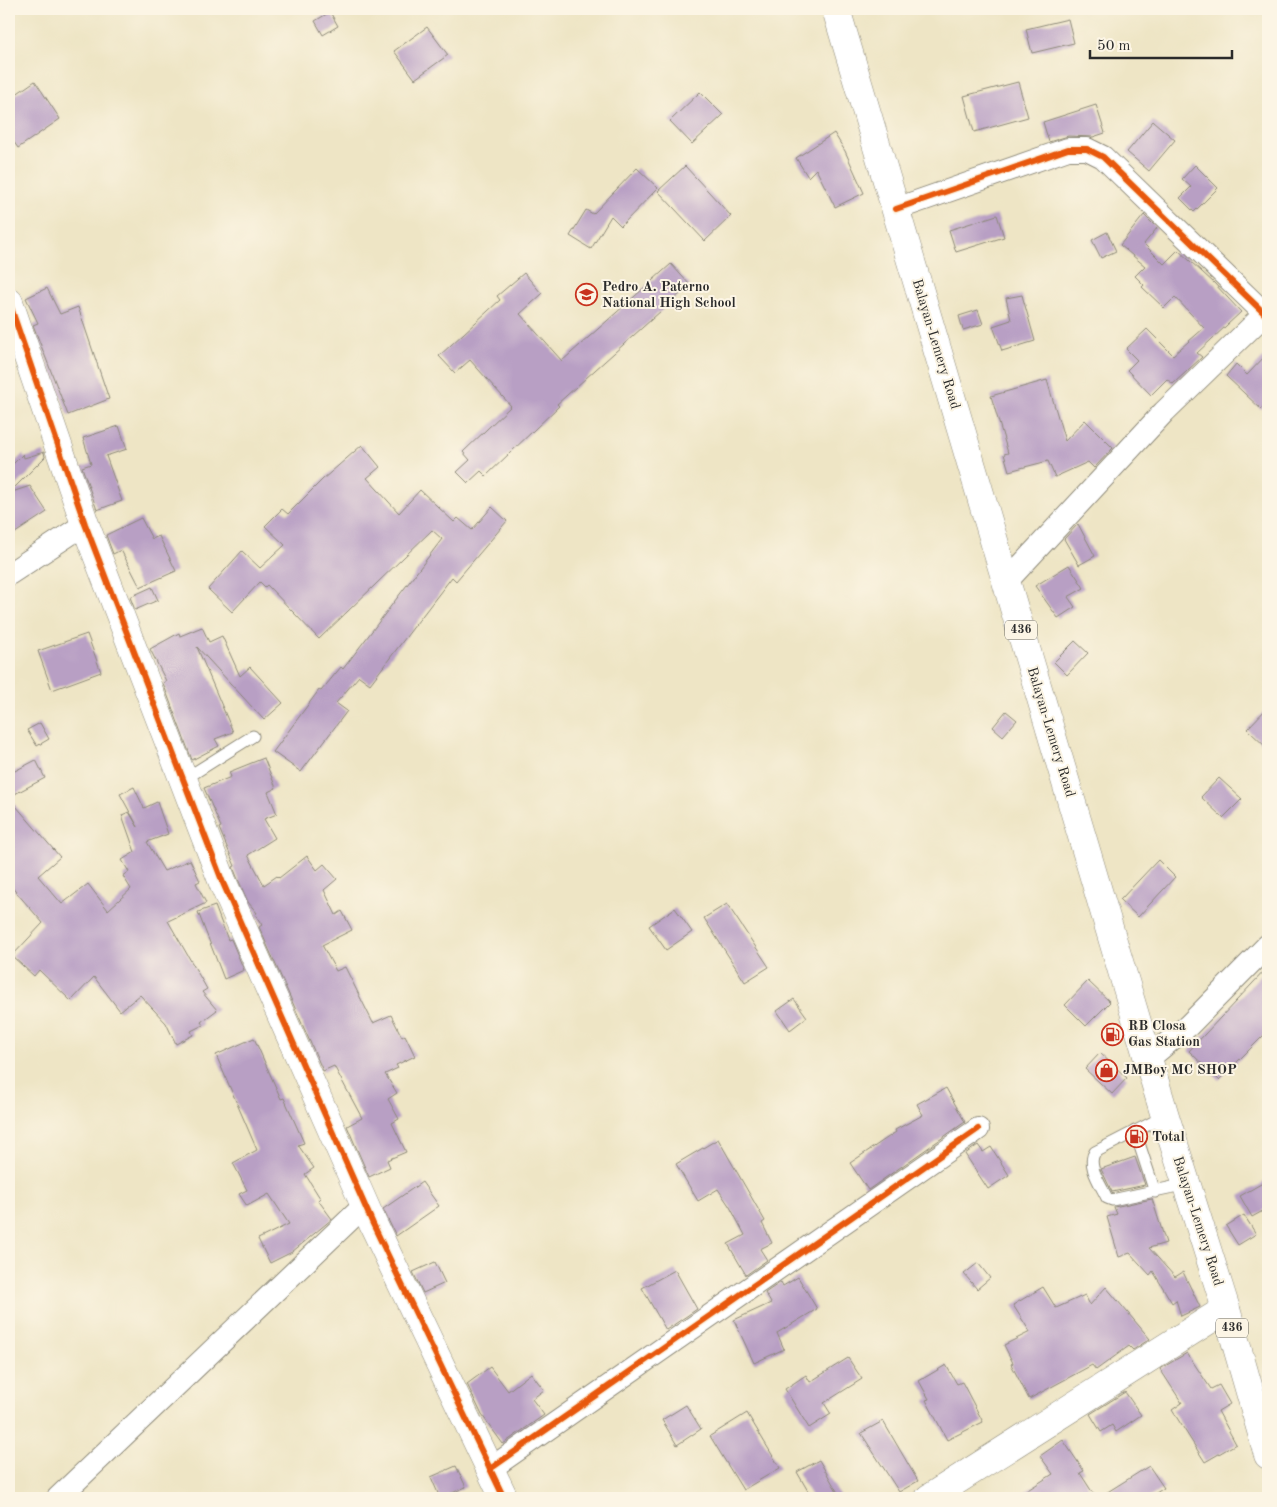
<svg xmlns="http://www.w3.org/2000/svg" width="1277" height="1507" viewBox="0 0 1277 1507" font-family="'Old Standard TT',serif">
  <rect width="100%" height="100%" fill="#fcf5e5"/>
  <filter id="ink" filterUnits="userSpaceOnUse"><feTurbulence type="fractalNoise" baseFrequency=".02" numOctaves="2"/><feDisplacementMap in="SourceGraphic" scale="10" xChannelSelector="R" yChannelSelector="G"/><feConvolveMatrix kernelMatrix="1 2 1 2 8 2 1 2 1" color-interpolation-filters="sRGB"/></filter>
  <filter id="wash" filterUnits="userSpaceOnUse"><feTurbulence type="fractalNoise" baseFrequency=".0096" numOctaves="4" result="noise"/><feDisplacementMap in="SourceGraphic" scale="20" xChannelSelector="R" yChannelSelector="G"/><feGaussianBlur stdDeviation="1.12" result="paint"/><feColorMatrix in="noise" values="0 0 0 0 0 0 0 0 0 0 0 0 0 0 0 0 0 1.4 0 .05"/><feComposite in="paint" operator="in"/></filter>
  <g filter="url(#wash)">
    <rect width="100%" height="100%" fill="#eee5c5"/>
    <g id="blocks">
      <g fill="#b89fc4">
        <polygon points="330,12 338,26 323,35 315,21"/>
        <polygon points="1068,19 1074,43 1032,53 1026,29"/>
        <polygon points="427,27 448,55 415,79 394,51"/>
        <polygon points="35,81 60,119 18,148 9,135 9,99"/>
        <polygon points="1018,82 1028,117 974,132 964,96"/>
        <polygon points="700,92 723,115 692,144 670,121"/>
        <polygon points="1096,105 1105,133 1093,137 1068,136 1049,142 1043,122"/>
        <polygon points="1153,121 1175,140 1149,171 1127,152"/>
        <polygon points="834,133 845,151 864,193 835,207 816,169 808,177 796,158"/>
        <polygon points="1195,165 1218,188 1194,212 1180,198 1191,187 1182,179"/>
        <polygon points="685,166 731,216 705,241 658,191"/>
        <polygon points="637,168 658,188 621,226 611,216 591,249 570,236 586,210 593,214"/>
        <polygon points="997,215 1004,237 956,252 949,230"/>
        <polygon points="1144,215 1157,228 1144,244 1164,264 1178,250 1214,283 1241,312 1197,353 1202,357 1173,384 1167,379 1151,395 1127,370 1137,360 1126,349 1147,329 1173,355 1204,328 1175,297 1164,308 1142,287 1144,285 1135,276 1145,266 1120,245"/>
        <polygon points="1107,232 1116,251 1101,258 1092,240"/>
        <polygon points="671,264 690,285 557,404 559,406 486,476 481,471 468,483 457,472 470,460 463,452 511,406 470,360 455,373 439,356 500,300 497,296 524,273 542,294 520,314 562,361"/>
        <polygon points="47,288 60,314 78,307 109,399 68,415 33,325 38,323 26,298"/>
        <polygon points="1022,295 1035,341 1002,351 993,326 1011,320 1006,298"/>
        <polygon points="978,310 983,324 963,330 959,316"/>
        <polygon points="1268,353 1268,401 1261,409 1226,376 1236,364 1247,375"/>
        <polygon points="1047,380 1065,441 1085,420 1113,448 1094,468 1088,462 1055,477 1048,461 1009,471 1004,454 1008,453 991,396"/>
        <polygon points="119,426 127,449 106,456 122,501 97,510 82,467 91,464 83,438"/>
        <polygon points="362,445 380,467 367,478 399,513 420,490 454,522 458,518 472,530 492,507 507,521 456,581 452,577 370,684 359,676 336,703 347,711 301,772 273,752 319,690 321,691 341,667 343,669 442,539 432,530 319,639 267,585 265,587 260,582 232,612 208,589 242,551 260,568 285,545 265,526 282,509 288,514 323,479"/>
        <polygon points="44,452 45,457 9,493 30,486 47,512 9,537 9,468 23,454 24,458"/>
        <polygon points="141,518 152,539 159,536 176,571 140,587 121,550 113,554 106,535"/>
        <polygon points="1078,524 1095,556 1079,565 1064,539"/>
        <polygon points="1069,565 1084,588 1068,597 1075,607 1058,618 1035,586"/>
        <polygon points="152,587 158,600 135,610 130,597"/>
        <polygon points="202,627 209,642 222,636 240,676 250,667 283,703 264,720 197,647 233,732 215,739 219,746 192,760 163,683 166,681 150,649 179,633 180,636"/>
        <polygon points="87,634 101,672 52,690 38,651"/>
        <polygon points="1075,641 1088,653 1067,675 1054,662"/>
        <polygon points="1268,707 1268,749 1247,729"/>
        <polygon points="1006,711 1017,720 1003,736 993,727"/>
        <polygon points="40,723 49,739 37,746 27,730"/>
        <polygon points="264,758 276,788 268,792 277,814 264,819 275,838 248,855 264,885 277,876 279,878 307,856 317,870 324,864 337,879 324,890 336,915 342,911 352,930 322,945 336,971 345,967 373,1023 391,1015 402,1037 405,1035 415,1056 396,1065 398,1068 385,1074 397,1093 388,1099 399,1119 392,1123 406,1152 387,1160 390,1167 369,1177 347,1126 362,1118 334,1066 323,1071 259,927 262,925 255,914 257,913 248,902 237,877 233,867 235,866 219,828 221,827 204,788 231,777 229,772"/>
        <polygon points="36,760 45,778 9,797 9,774"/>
        <polygon points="1219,778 1242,799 1223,818 1201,797"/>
        <polygon points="134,787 144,808 157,802 168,834 147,842 164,871 190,860 200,881 196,883 206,903 168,921 207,989 202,992 217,1010 201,1022 203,1025 191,1031 193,1035 176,1044 166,1023 140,995 120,1011 94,977 71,1001 39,970 34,976 12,956 43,923 9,884 9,798 60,857 38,876 62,904 88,884 108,910 131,889 123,876 129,872 122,860 135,852 122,815 129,812 138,827 120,794"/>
        <polygon points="1158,860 1175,877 1138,917 1120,900"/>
        <polygon points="727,904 769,967 745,982 704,918"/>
        <polygon points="215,906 228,940 231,939 244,970 224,979 198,912"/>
        <polygon points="675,908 692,932 666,950 649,926"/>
        <polygon points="1268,967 1268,1031 1219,1080 1189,1051"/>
        <polygon points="1088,981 1110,1002 1086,1026 1065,1005"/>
        <polygon points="794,999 807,1017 790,1030 777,1011"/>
        <polygon points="254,1038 281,1099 284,1098 304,1143 298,1145 314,1168 305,1174 320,1198 318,1200 332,1219 292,1252 270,1263 258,1239 289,1224 269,1194 247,1206 239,1194 247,1190 233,1163 257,1150 216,1055"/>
        <polygon points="1100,1053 1127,1078 1112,1094 1085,1069"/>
        <polygon points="946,1088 965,1122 868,1190 850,1163 896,1132 895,1130 923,1115 917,1104"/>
        <polygon points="718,1139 765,1221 762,1223 772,1243 760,1249 767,1260 746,1275 728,1244 745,1235 730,1207 718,1189 698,1201 676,1164"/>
        <polygon points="978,1145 983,1152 991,1147 1009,1175 988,1189 965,1154"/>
        <polygon points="1135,1157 1145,1185 1112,1192 1101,1169"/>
        <polygon points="1268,1180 1268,1208 1252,1217 1240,1196"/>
        <polygon points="422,1182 439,1206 396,1236 383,1209"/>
        <polygon points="1152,1199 1166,1243 1149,1248 1175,1277 1183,1272 1200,1307 1181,1316 1176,1300 1172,1303 1153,1271 1150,1275 1130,1253 1119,1257 1107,1217 1117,1214 1114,1207"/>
        <polygon points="1244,1215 1256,1234 1238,1245 1226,1226"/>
        <polygon points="435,1262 445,1283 423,1293 413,1272"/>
        <polygon points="978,1263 990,1278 977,1289 964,1274"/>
        <polygon points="675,1270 697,1309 666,1330 642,1288"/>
        <polygon points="798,1277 817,1309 777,1333 784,1349 754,1363 734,1320 771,1303 765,1293 781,1282 783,1286"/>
        <polygon points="1043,1287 1056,1308 1085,1295 1090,1305 1106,1287 1150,1339 1133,1350 1129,1346 1096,1370 1092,1365 1029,1399 1011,1364 1013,1363 1004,1345 1030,1332 1013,1305"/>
        <polygon points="1187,1353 1211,1389 1219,1385 1230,1404 1218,1411 1236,1444 1205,1462 1172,1410 1182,1403 1160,1369"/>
        <polygon points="848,1358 862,1379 824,1403 831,1414 809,1428 785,1389 806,1375 810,1382"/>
        <polygon points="946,1365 957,1384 962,1382 983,1422 947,1440 926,1400 929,1399 919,1381"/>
        <polygon points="490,1367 508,1391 531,1373 544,1390 532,1399 544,1415 503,1444 482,1415 467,1384"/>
        <polygon points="1125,1392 1141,1415 1116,1432 1112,1425 1101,1432 1090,1414"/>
        <polygon points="686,1405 701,1429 677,1445 662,1420"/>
        <polygon points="747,1413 780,1468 743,1490 710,1436"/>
        <polygon points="883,1421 918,1481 899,1492 861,1433"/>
        <polygon points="1063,1440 1084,1471 1080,1473 1096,1498 1015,1498 1053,1474 1040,1456"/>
        <polygon points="819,1460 841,1498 812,1498 797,1472"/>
        <polygon points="456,1466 466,1487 440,1498 431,1477"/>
        <polygon points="1149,1466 1164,1488 1148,1498 1098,1498"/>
      </g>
    </g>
  </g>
  <g filter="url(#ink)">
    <use href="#blocks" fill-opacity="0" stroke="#8c8878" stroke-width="1"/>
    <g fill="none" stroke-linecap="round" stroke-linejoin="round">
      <defs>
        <g id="service">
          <polyline points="183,780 253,736"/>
          <path d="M1165,1116L1095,1152C1086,1165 1101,1185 1107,1198L1112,1200L1187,1184"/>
          <polyline points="1135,1131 1155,1192"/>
        </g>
        <g id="minor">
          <polyline points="896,209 1068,149 1087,149 1103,157 1265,314"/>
          <polyline points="9,574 85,524"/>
          <polyline points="1006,582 1164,412 1268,311"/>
          <polyline points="1148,1059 1189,1025 1268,945"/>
          <polyline points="490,1469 978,1129"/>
          <polyline points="58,1498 365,1205"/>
        </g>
        <g id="tertiary">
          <polyline points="9,302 85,524 223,883 373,1224 504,1498"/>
          <polyline points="929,1498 1226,1309"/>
        </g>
        <polyline id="primary" points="836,9 1165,1116 1226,1309 1268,1455"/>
      </defs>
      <use href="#service" stroke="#8c8878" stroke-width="13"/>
      <use href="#minor" stroke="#8c8878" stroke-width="24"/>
      <use href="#tertiary" stroke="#8c8878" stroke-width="29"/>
      <use href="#primary" stroke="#8c8878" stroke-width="29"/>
      <use href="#service" stroke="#fff" stroke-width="11"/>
      <use href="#minor" stroke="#fff" stroke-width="22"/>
      <use href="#tertiary" stroke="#fff" stroke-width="28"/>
      <use href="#primary" stroke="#fff" stroke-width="28"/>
      <defs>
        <g id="cycleway">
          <polyline points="896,209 1068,149 1087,149 1103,157 1265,314"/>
          <polyline points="9,302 85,524 223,883 373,1224 504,1498"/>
          <polyline points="490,1469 978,1129"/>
        </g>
      </defs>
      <use href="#cycleway" stroke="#fcf5e5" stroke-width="9"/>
      <use href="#cycleway" stroke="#e8590c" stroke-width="6"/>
    </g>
  </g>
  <defs>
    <symbol id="school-ring" viewBox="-11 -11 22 22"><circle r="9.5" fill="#fcf5e5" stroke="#c8321e" stroke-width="1.5"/><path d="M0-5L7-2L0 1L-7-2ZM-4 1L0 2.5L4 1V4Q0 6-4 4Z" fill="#c8321e"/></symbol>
    <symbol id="fuel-ring" viewBox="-11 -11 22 22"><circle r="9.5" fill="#fcf5e5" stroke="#c8321e" stroke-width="1.5"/><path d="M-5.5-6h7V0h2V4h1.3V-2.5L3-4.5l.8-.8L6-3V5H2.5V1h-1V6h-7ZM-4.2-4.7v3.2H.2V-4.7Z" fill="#c8321e"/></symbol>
    <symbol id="shop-ring" viewBox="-11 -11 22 22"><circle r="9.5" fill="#fcf5e5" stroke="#c8321e" stroke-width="1.5"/><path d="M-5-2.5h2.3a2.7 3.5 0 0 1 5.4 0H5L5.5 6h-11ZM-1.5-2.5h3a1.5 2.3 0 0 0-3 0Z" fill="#c8321e"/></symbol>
  </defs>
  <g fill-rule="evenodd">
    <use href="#school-ring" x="574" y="282" width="25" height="25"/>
    <use href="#fuel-ring" x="1100" y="1022" width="25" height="25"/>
    <use href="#shop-ring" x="1094" y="1058" width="25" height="25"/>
    <use href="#fuel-ring" x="1124" y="1124" width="25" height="25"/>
  </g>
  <g text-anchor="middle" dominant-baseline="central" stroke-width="4" stroke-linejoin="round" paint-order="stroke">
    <g fill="#fcf5e5" stroke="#6a6863" stroke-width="1">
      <rect x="1005" y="620.5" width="32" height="19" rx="4"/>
      <rect x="1216" y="1318.5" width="32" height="19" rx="4"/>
    </g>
    <g font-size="12" font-weight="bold" fill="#2b2b2b">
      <text x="1021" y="630">436</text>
      <text x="1232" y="1328">436</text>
    </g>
    <g font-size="14" font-weight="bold" fill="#2b2b2b" stroke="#fcf5e5" text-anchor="start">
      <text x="602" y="287">Pedro A. Paterno<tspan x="602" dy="16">National High School</tspan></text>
      <text x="1128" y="1026">RB Closa<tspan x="1128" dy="16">Gas Station</tspan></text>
      <text x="1123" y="1070">JMBoy MC SHOP</text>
      <text x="1152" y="1137">Total</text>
    </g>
    <g font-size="14" fill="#2b2b2b" stroke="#fcf5e5">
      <text transform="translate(936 344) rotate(73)">Balayan-Lemery Road</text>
      <text transform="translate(1051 732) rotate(73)">Balayan-Lemery Road</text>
      <text transform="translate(1198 1221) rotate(72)">Balayan-Lemery Road</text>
    </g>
  </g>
  <rect width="1277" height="1507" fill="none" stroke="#fcf5e5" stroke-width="30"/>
  <path d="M1090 50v8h142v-8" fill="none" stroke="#2b2b2b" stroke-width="2.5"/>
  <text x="1097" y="50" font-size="15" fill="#2b2b2b" stroke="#fcf5e5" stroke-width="4" paint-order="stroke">50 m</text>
</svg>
